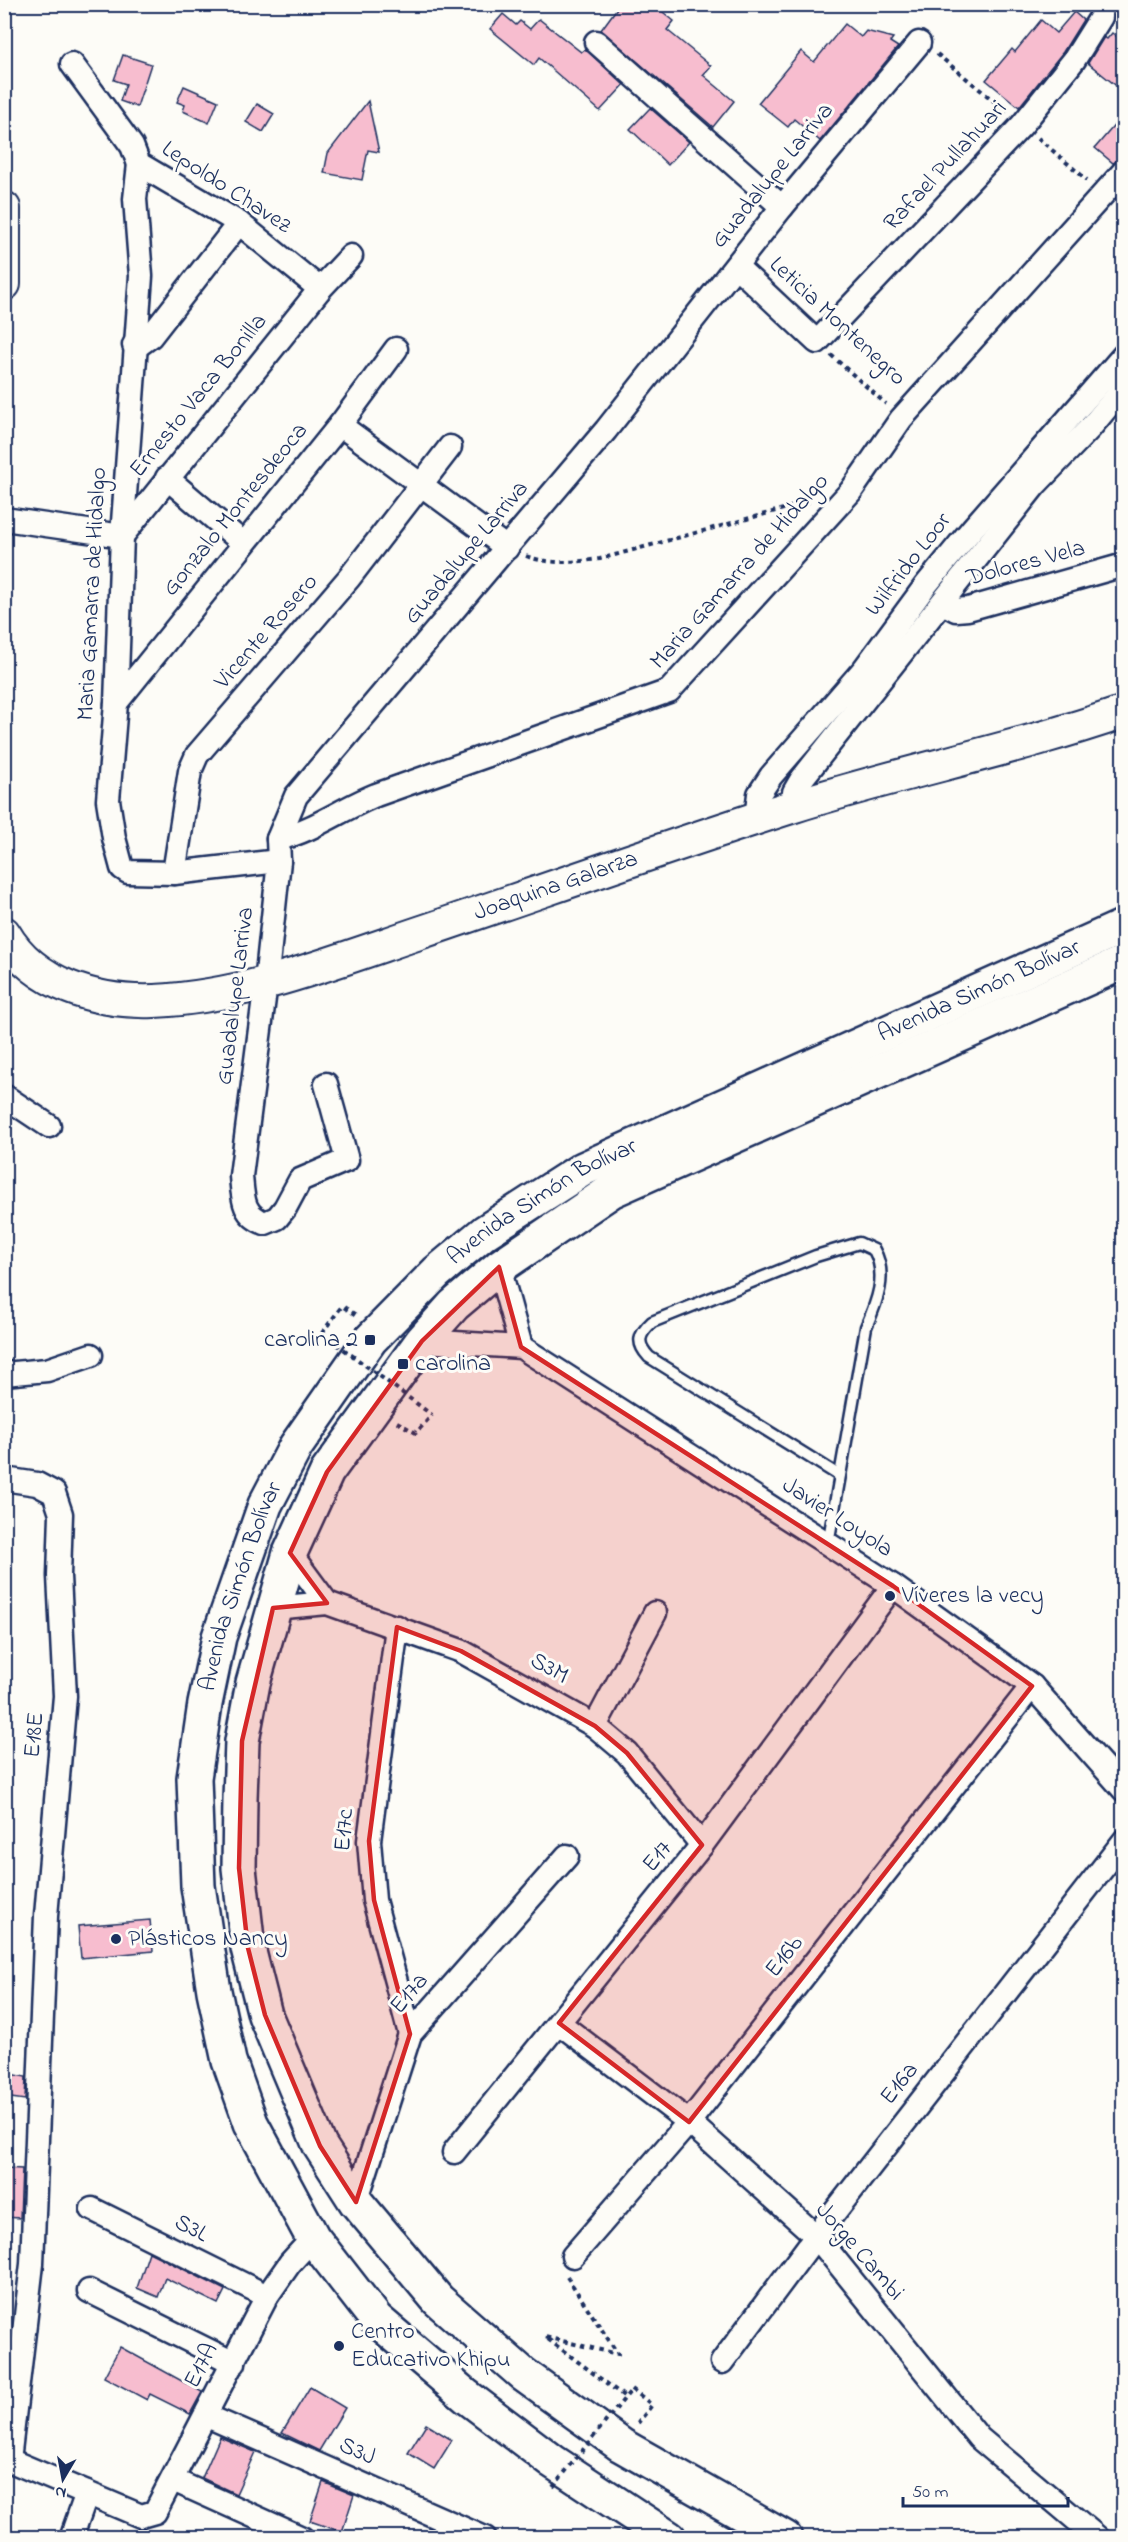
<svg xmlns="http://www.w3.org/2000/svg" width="1128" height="2542" viewBox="0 0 1128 2542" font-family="'Indie Flower',sans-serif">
  <rect width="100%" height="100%" fill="#fdfcf7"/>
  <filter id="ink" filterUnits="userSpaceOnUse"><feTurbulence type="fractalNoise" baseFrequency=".0167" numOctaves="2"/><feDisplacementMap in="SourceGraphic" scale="12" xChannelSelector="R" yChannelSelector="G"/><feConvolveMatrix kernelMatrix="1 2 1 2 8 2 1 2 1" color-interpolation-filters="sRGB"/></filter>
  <g filter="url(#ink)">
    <g fill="#f7bdcf" stroke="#1b2f5e" stroke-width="1.5">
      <polygon points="620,4 653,4 674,21 667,30 711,66 703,75 734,101 713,127 601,30"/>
      <polygon points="1074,12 1083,20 1063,52 1019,107 986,80 1012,49 1015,52 1041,20 1056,33"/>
      <polygon points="503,14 516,25 520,21 530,29 539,19 581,52 585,49 624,85 600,111 539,58 534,65 490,29"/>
      <polygon points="845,24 861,37 866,31 893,38 890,42 898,47 820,141 794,119 788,127 758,103 801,51 814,62"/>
      <polygon points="1112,33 1124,42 1124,92 1088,63 1104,37 1107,39"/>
      <polygon points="123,55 151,64 137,107 120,101 126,84 114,80"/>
      <polygon points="184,86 218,101 209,123 183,111 185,105 177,102"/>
      <polygon points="368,101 379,152 368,150 362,180 324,173 328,153"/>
      <polygon points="257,104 274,114 263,132 246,122"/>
      <polygon points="650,108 689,142 668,165 630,129"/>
      <polygon points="1124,114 1124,158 1113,163 1095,148"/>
      <polygon points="150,1920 153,1951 81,1958 78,1926"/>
      <polygon points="4,2073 26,2077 25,2100 4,2097"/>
      <polygon points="4,2168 22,2169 20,2218 4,2217"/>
      <polygon points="149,2252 225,2290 218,2304 165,2278 158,2297 137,2288"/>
      <polygon points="120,2347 202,2392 190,2414 150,2394 147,2400 104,2377"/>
      <polygon points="310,2387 345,2408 319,2451 282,2433"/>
      <polygon points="426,2424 452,2440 434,2469 408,2453"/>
      <polygon points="220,2437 255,2452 236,2494 202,2478"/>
      <polygon points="323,2482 354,2495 342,2532 310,2521"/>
    </g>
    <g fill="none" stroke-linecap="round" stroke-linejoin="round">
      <defs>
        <path id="lane" d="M828,1544L866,1327C877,1302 888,1275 874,1250L859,1243L816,1256L652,1322C638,1335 636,1343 649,1357L840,1476"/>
        <g id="street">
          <polyline points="596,42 782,207"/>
          <polyline points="72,64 132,146 139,164 239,223 320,289"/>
          <polyline points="139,164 135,199 141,276 122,536 116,703 108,800 114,838 122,868 128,872 174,873 279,861"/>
          <polyline points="736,266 817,342 1022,125 1074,60 1101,17"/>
          <polyline points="134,345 140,344 151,336 239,223"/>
          <polyline points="340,425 507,548"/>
          <polyline points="167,478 243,543"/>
          <polyline points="4,519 122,536"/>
          <polyline points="122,536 320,289 351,256"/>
          <polyline points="943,603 956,610 968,609 1124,565"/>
          <polyline points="116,703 340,425 396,349"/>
          <polyline points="794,806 794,792 801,780 1035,485 1090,428 1124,387"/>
          <polyline points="756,819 759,794 771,776 864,669 926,585 972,529 1124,355"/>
          <path d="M278,839C313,831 343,808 376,795L669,691L851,491L901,419L1124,171"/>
          <polyline points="174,873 190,771 197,755 349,578 450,447"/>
          <path d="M326,1084L347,1160L300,1180L285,1208L277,1218L265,1223C242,1215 243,1197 241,1176L266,983L279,861L278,839L296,796L606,430L782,207L919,43"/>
          <polyline points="4,1096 49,1126"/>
          <polyline points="499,1267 521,1347"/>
          <polyline points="422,1341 521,1347 828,1544 893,1586 1032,1686 1124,1790"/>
          <polyline points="4,1374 47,1370 91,1355"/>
          <polyline points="4,1479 37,1484 54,1493 61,1514 59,1576 65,1696 46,1916 32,2264 9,2460"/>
          <polyline points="290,1553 327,1603"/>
          <polyline points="273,1608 327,1603 461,1651 595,1726 627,1753 702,1845"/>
          <polyline points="397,1627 369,1841 374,1900 410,2034"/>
          <polyline points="595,1726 655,1613"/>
          <polyline points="559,2023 689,2122 816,2236 979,2438 1098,2538"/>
          <polyline points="454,2152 702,1845 893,1586"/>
          <polyline points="356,2202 410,2034 567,1856"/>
          <polyline points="92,2209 267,2296"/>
          <polyline points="573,2256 689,2122 1032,1686"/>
          <polyline points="89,2291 234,2363"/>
          <polyline points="722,2362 816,2236 1124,1841"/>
          <polyline points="207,2416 485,2538"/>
          <polyline points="4,2458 141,2516 155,2512 267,2296 290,2263 313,2238"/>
          <polyline points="173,2480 302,2538"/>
          <polyline points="71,2538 87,2493"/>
        </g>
        <g id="secondary">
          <polyline points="4,208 4,284"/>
          <path id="s1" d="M4,933C34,985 98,1003 154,1001C245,997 333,962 419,933C543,891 666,847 791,807C901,772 1014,750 1124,712"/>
        </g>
        <g id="highway">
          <path id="s2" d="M669,2538L552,2461L466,2396L376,2319L313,2238L251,2123L229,2061L214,1991L198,1886L194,1778L205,1704L219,1637L265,1505L296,1446L370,1340L437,1272L485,1232L583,1169L1124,926"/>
          <polyline points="785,2538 621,2445 524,2375 438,2300 356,2202 320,2146 265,2015 248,1948 239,1868 240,1799 242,1741 253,1683 290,1553 327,1472 422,1341 454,1305 499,1267 611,1191 1124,962"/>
        </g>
      </defs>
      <use href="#lane" stroke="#1b2f5e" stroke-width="15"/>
      <use href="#street" stroke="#1b2f5e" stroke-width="27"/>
      <use href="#secondary" stroke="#1b2f5e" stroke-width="36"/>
      <use href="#highway" stroke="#1b2f5e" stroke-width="38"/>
      <g stroke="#1b2f5e" stroke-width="4" stroke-dasharray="4.5 4.5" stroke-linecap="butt">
        <polyline points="937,54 1007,112"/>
        <polyline points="1038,138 1087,180"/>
        <polyline points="831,355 886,404"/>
        <path d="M526,556C550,565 575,562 600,559L809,502"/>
        <polyline points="322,1333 342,1306 356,1315"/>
        <polyline points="397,1422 416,1433 432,1415"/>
        <polyline points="567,2277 618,2354 545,2337 625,2397"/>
        <polyline points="632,2389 652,2405 638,2423"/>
      </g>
      <use href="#lane" stroke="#fdfcf7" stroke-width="10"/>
      <use href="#street" stroke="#fdfcf7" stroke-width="22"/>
      <use href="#secondary" stroke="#fdfcf7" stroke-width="32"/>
      <use href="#highway" stroke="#fdfcf7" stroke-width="33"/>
      <g stroke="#1b2f5e" stroke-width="4" stroke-dasharray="4.5 4.5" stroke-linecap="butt">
        <polyline points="322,1333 432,1415"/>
        <polyline points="553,2487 632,2389"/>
      </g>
    </g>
  </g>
  <path fill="#d62828" fill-opacity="0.2" stroke="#d62828" stroke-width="4.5" stroke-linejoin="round" d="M499,1267L521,1347L893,1586L1032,1686L689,2122L559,2023L702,1845L627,1753L595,1726L461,1651L397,1627L369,1841L374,1900L410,2034L356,2202L320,2146L265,2015L248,1948L239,1868L242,1741L273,1608L327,1603L290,1553L327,1472L422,1341Z"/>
  <g fill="#1b2f5e" stroke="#fdfcf7" stroke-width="2">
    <rect x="364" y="1334" width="12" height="12" rx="3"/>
    <rect x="397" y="1358" width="12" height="12" rx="3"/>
    <circle cx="890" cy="1596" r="6"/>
    <circle cx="116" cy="1939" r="6"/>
    <circle cx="339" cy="2346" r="6"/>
  </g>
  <g text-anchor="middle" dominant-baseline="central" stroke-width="6" stroke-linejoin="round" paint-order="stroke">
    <g font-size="24" fill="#1b2f5e" stroke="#fdfcf7">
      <text transform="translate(946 166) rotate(-47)">Rafael Pullahuari</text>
      <text transform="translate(773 176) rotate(-51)">Guadalupe Larriva</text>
      <text transform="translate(226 188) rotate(33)">Lepoldo Chavez</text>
      <text transform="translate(837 322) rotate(43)">Leticia Montenegro</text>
      <text transform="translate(199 396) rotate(-51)">Ernesto Vaca Bonilla</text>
      <text transform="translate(236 510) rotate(-51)">Gonzalo Montesdeoca</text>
      <text transform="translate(467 553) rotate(-50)">Guadalupe Larriva</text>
      <text transform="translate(1026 564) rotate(-15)">Dolores Vela</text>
      <text transform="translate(909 565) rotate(-52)">Wilfrido Loor</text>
      <text transform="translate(740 572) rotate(-48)">Maria Gamarra de Hidalgo</text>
      <text transform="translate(93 594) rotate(-87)">Maria Gamarra de Hidalgo</text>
      <text transform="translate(267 632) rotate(-49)">Vicente Rosero</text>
      <text stroke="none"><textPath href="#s1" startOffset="592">Joaquina Galarza</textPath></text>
      <text stroke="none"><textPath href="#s2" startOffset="2139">Avenida Simón Bolívar</textPath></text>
      <text transform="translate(236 996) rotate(-83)">Guadalupe Larriva</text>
      <text stroke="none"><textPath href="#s2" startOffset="1653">Avenida Simón Bolívar</textPath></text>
      <text transform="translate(837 1518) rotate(33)">Javier Loyola</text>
      <text stroke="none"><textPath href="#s2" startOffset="1149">Avenida Simón Bolívar</textPath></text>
      <text transform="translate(549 1669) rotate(29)">S3M</text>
      <text transform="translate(35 1735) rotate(-85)">E18E</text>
      <text transform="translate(345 1830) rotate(-86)">E17c</text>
      <text transform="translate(658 1857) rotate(-51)">E17</text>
      <text transform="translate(785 1957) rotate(-52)">E16b</text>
      <text transform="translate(410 1994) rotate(-50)">E17a</text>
      <text transform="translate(900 2084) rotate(-52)">E16a</text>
      <text transform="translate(191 2229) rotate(27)">S3L</text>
      <text transform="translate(859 2252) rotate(49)">Jorge Cambi</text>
      <text transform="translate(202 2366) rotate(-63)">E17A</text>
      <text transform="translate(357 2452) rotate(24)">S3J</text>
    </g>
    <g font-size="24" fill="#1b2f5e" stroke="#fdfcf7" text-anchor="start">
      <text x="358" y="1340" text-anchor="end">carolina 2</text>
      <text x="415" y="1364">carolina</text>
      <text x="902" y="1596">Víveres la vecy</text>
      <text x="128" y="1939">Plásticos Nancy</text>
      <text x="351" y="2332">Centro<tspan x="351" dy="28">Educativo Khipu</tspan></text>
    </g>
  </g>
  <rect width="1128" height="2542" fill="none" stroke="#fdfcf7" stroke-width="24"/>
  <rect x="12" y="12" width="1104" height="2518" fill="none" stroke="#1b2f5e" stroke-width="2" filter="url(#ink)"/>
  <g transform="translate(63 2479) rotate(190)" stroke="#fdfcf7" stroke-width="4.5" paint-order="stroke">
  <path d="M0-4.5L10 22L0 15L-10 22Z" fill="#1b2f5e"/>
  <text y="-9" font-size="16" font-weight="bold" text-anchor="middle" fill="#1b2f5e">N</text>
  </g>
  <path d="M903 2497v9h165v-9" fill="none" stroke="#1b2f5e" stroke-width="3"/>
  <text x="912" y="2497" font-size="18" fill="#1b2f5e" stroke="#fdfcf7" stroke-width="4.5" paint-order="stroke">50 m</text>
</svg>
